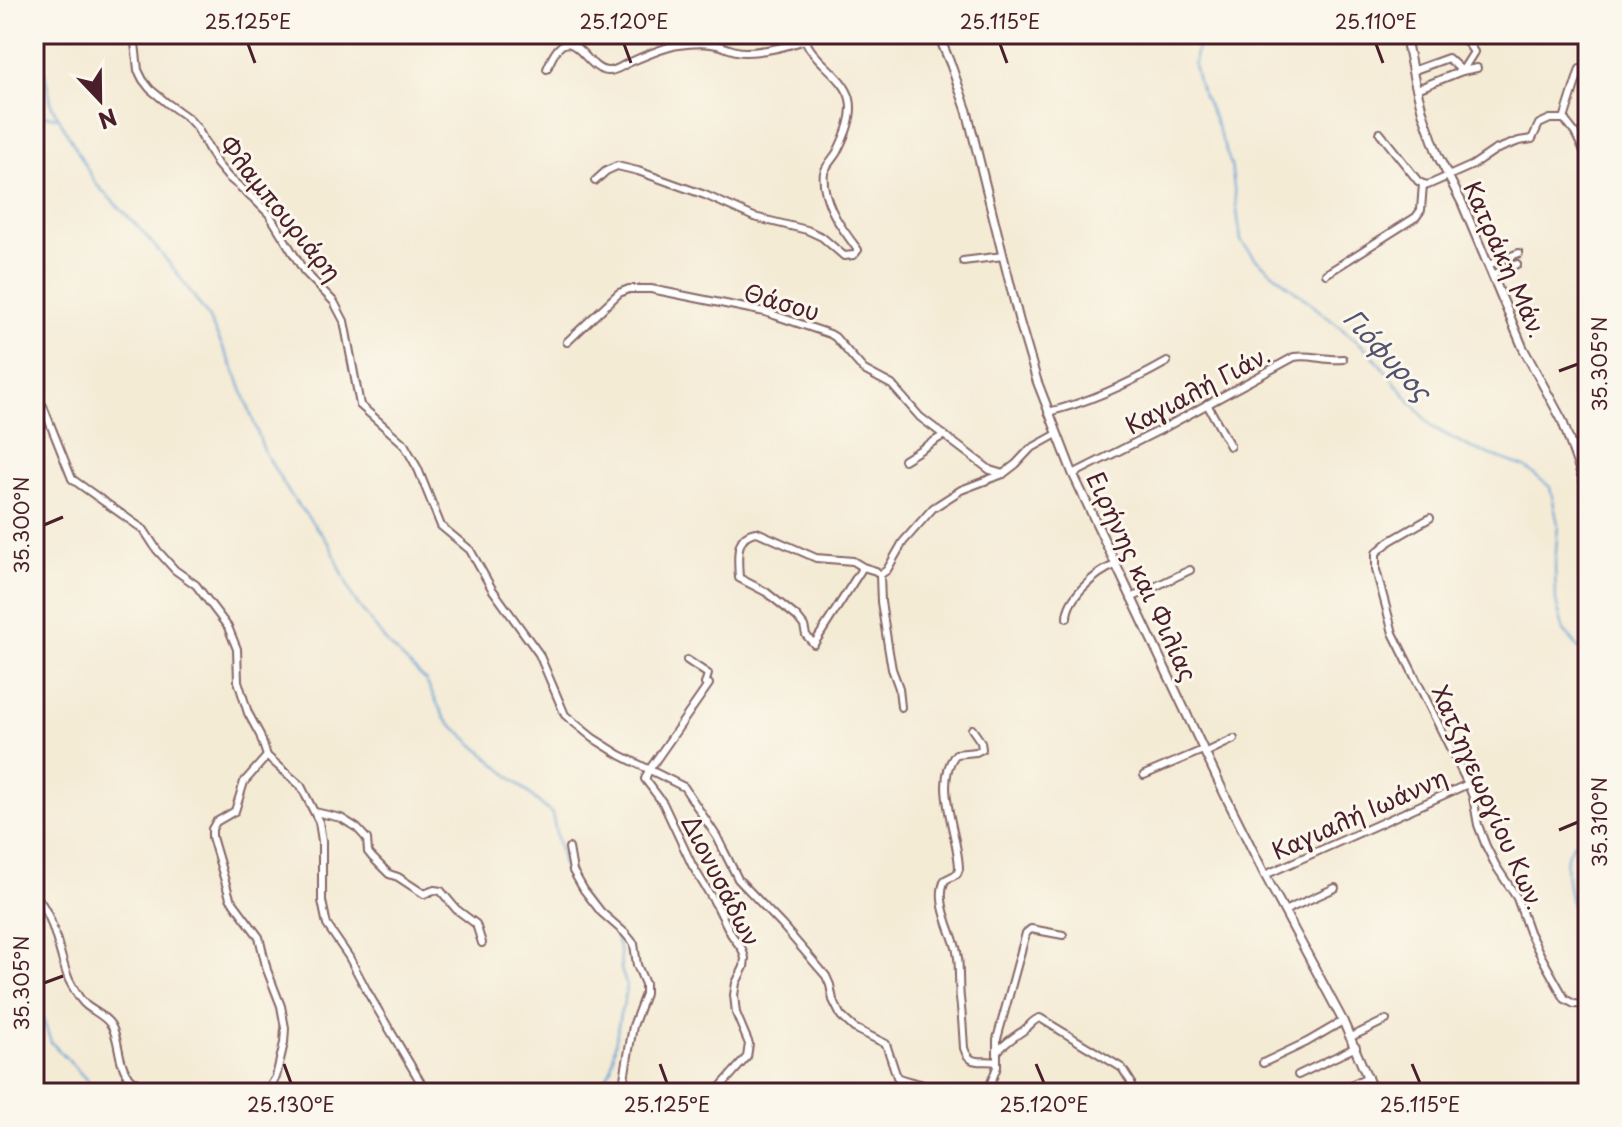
<svg xmlns="http://www.w3.org/2000/svg" width="1622" height="1127" viewBox="0 0 1622 1127" font-family="'Playpen Sans',sans-serif">
  <rect width="100%" height="100%" fill="#fbf7ec"/>
  <filter id="ink" filterUnits="userSpaceOnUse"><feTurbulence type="fractalNoise" baseFrequency=".0125" numOctaves="2"/><feDisplacementMap in="SourceGraphic" scale="16" xChannelSelector="R" yChannelSelector="G"/><feConvolveMatrix kernelMatrix="1 2 1 2 8 2 1 2 1" color-interpolation-filters="sRGB"/></filter>
  <filter id="wash" filterUnits="userSpaceOnUse"><feTurbulence type="fractalNoise" baseFrequency=".006" numOctaves="4" result="noise"/><feDisplacementMap in="SourceGraphic" scale="32" xChannelSelector="R" yChannelSelector="G"/><feGaussianBlur stdDeviation="1.8" result="paint"/><feColorMatrix in="noise" values="0 0 0 0 0 0 0 0 0 0 0 0 0 0 0 0 0 1.4 0 .05"/><feComposite in="paint" operator="in"/></filter>
  <g filter="url(#wash)">
    <rect width="100%" height="100%" fill="#f4ebd5"/>
    <g fill="none" stroke-linecap="round" stroke-linejoin="round">
      <g stroke="#609fd2" stroke-width="2">
        <polyline points="40,34 41,56 52,106 96,184 142,231 174,269 207,315 238,378 264,451 289,493 330,545 353,598 387,643 426,681 445,719 552,814 564,869 595,915 614,931 620,952 621,969 626,984 625,1000 620,1014 611,1069 599,1089 599,1093"/>
        <polyline points="1199,34 1194,65 1199,85 1214,118 1231,165 1241,241 1256,259 1369,351 1432,427 1469,447 1525,467 1550,487 1558,524 1555,565 1556,602 1564,631 1588,658"/>
        <polyline points="34,115 57,117"/>
        <path d="M1588,828C1581,835 1572,843 1568,853C1564,866 1568,897 1574,909C1577,915 1583,919 1588,923"/>
        <polyline points="34,979 42,1016 51,1042 99,1093"/>
      </g>
    </g>
  </g>
  <g filter="url(#ink)">
    <g fill="none" stroke-linecap="round" stroke-linejoin="round">
      <defs>
        <g id="minor">
          <path d="M134,34L138,70L143,80L150,89L167,103L188,118L197,128L217,164L228,177L253,198L269,214L304,271L334,302L344,321L360,405L404,444L418,469L441,526L470,550L492,589L539,654L565,715L593,738L620,755L684,787L717,837L738,879L782,925L826,976L830,985L833,1000L841,1016L854,1028L886,1044L897,1077C910,1084 929,1083 939,1093"/>
          <path d="M547,69C571,9 584,73 609,71C615,71 621,67 626,64C642,57 661,48 678,45C691,43 708,42 721,46C729,49 736,52 745,52C765,52 785,47 805,40"/>
          <polyline points="1412,71 1448,58 1462,71"/>
          <polyline points="1462,71 1474,52 1464,38"/>
          <polyline points="1417,89 1462,71 1477,68"/>
          <polyline points="1564,119 1580,69"/>
          <polyline points="1380,133 1418,181 1423,184 1428,185 1473,165 1495,150 1519,141 1532,139 1539,124 1550,119 1564,119 1575,133 1588,159"/>
          <path d="M595,181L606,171L617,166L638,171L705,195L754,217L807,230L822,237L844,256L854,255L858,250C843,230 828,211 824,185C824,181 823,176 824,173C826,165 833,159 837,152C845,136 854,116 850,99C844,74 806,57 804,34"/>
          <polyline points="963,261 1003,256"/>
          <polyline points="1488,265 1519,253"/>
          <polyline points="1326,274 1416,217 1421,210 1423,184"/>
          <polyline points="1492,275 1517,264"/>
          <polyline points="567,342 619,293 629,289 651,289 765,312 830,334 835,337 864,370 892,385 920,417 990,470 1003,474"/>
          <polyline points="34,397 43,406 72,479 144,530 157,550 175,570 196,585 228,627 237,649 238,681 248,713 260,735 267,756 301,786 319,822 322,841 322,901 327,925 349,957 368,993 427,1093"/>
          <polyline points="1207,404 1230,446"/>
          <path d="M1048,412C1090,402 1130,383 1167,362"/>
          <polyline points="904,460 944,435"/>
          <path d="M1073,474L1164,428L1294,357C1311,354 1325,361 1343,359"/>
          <polyline points="1430,518 1390,541 1376,553 1376,570 1393,633 1468,784 1473,797 1478,825 1486,846 1496,866 1517,898 1529,932 1541,956 1565,999 1574,1004 1588,1005"/>
          <path d="M863,567L853,561L816,558L757,532C734,534 738,559 739,578L766,592L797,617L804,626L806,635L814,644L863,567L876,571L880,575"/>
          <polyline points="880,575 887,570 903,542 933,508 961,490 1003,474 1016,464 1030,449 1057,434"/>
          <polyline points="880,575 881,602 889,652 892,669 899,688 901,707"/>
          <polyline points="1131,598 1190,570"/>
          <path d="M1067,618C1067,597 1097,572 1115,565"/>
          <polyline points="687,660 708,674 705,684 709,684 649,770 645,779 663,803 692,865 718,908 731,934 742,949 745,958 744,967 736,983 734,995 736,1013 749,1044 747,1057 715,1093"/>
          <path d="M972,729L981,742L982,749L976,752L956,754C932,782 959,836 959,869L957,874L945,880C936,898 948,923 954,941C961,959 958,979 960,998C962,1014 963,1031 964,1048C970,1067 981,1059 997,1062"/>
          <polyline points="1205,753 1234,739"/>
          <polyline points="1144,775 1203,750"/>
          <polyline points="315,812 341,818 357,828 367,839 368,852 372,857 389,874 398,877 424,894 434,890 441,891 456,909 476,924 482,943"/>
          <polyline points="569,848 573,871 584,890 601,912 625,933 634,944 637,965 645,984 645,994 633,1026 624,1079 619,1093"/>
          <polyline points="1265,875 1468,784"/>
          <path d="M34,894C55,915 58,953 69,980C74,989 78,999 87,1006C95,1012 105,1016 111,1025C120,1040 117,1058 126,1073C132,1081 142,1087 150,1093"/>
          <polyline points="1284,911 1335,888"/>
          <polyline points="1351,1037 1386,1020"/>
          <path d="M998,1051C1006,1042 1014,1037 1024,1030C1031,1025 1032,1020 1040,1018L1122,1068L1131,1082V1086L1125,1093"/>
          <polyline points="1263,1063 1307,1042 1343,1021"/>
          <polyline points="1298,1075 1356,1047"/>
          <polyline points="946,1091 948,1093"/>
          <polyline points="264,1093 270,1087 276,1077 284,1043 285,1028 281,1006 267,970 259,937 230,898 212,837 212,829 216,822 235,811 244,782 267,756"/>
          <polyline points="892,1093 901,1079"/>
          <polyline points="987,1093 997,1067 997,1039 1026,933 1031,929 1063,935"/>
          <polyline points="1333,1093 1368,1077"/>
        </g>
        <g id="tertiary">
          <polyline points="938,34 951,65 967,111 1019,320 1037,381 1073,474 1224,793 1265,875 1343,1021 1374,1093"/>
          <polyline points="1405,34 1414,79 1423,113 1438,156 1462,203 1523,348 1562,420 1588,493"/>
        </g>
      </defs>
      <use href="#minor" stroke="#866666" stroke-width="10"/>
      <use href="#tertiary" stroke="#866666" stroke-width="11"/>
      <use href="#minor" stroke="#fff" stroke-width="6"/>
      <use href="#tertiary" stroke="#fff" stroke-width="7"/>
    </g>
  </g>
  <path fill="none" stroke="#4a1f2b" stroke-width="3" d="M248,44L255,63M624,44L631,63M1000,44L1007,63M1376,44L1383,63M1559,371L1578,364M44,525L63,517M1559,830L1578,822M44,983L63,976M284,1064L291,1083M660,1064L667,1083M1036,1064L1044,1083M1412,1064L1420,1083"/>
  <g text-anchor="middle" dominant-baseline="central" stroke-width="6" stroke-linejoin="round" paint-order="stroke">
    <g font-size="24" fill="#4a1f2b" stroke="#fbf7ec">
      <text transform="translate(281 208) rotate(51)">Φλαμπουριάρη</text>
      <text transform="translate(1506 259) rotate(66)">Κατράκη Μάν.</text>
      <text transform="translate(782 301) rotate(16)">Θάσου</text>
      <text transform="translate(1197 389) rotate(-28)">Καγιαλή Γιάν.</text>
      <text transform="translate(1143 576) rotate(65)">Ειρήνης και Φιλίας</text>
      <text transform="translate(1489 797) rotate(66)">Χατζηγεωργίου Κων.</text>
      <text transform="translate(1359 813) rotate(-24)">Καγιαλή Ιωάννη</text>
      <text transform="translate(722 880) rotate(63)">Διονυσάδων</text>
    </g>
    <g font-size="26" font-style="italic" fill="#53526e" stroke="#fbf7ec">
      <text transform="translate(1388 354) rotate(47)">Γιόφυρος</text>
    </g>
  </g>
  <rect width="1622" height="1127" fill="none" stroke="#fbf7ec" stroke-width="88"/>
  <g transform="translate(100 100) rotate(158)" stroke="#fbf7ec" stroke-width="6" paint-order="stroke">
  <path d="M0-6L14 30L0 20L-14 30Z" fill="#4a1f2b"/>
  <text y="-12" font-size="22" font-weight="bold" text-anchor="middle" fill="#4a1f2b">N</text>
  </g>
  <rect x="44" y="44" width="1534" height="1039" fill="none" stroke="#4a1f2b" stroke-width="3"/>
  <g font-size="20" text-anchor="middle" fill="#4a1f2b">
    <text x="248" y="29">25.125°E</text>
    <text x="624" y="29">25.120°E</text>
    <text x="1000" y="29">25.115°E</text>
    <text x="1376" y="29">25.110°E</text>
    <text transform="translate(1600 364) rotate(-90)" y="7">35.305°N</text>
    <text transform="translate(22 525) rotate(-90)" y="7">35.300°N</text>
    <text transform="translate(1600 822) rotate(-90)" y="7">35.310°N</text>
    <text transform="translate(22 983) rotate(-90)" y="7">35.305°N</text>
    <text x="291" y="1112">25.130°E</text>
    <text x="667" y="1112">25.125°E</text>
    <text x="1044" y="1112">25.120°E</text>
    <text x="1420" y="1112">25.115°E</text>
  </g>
</svg>
